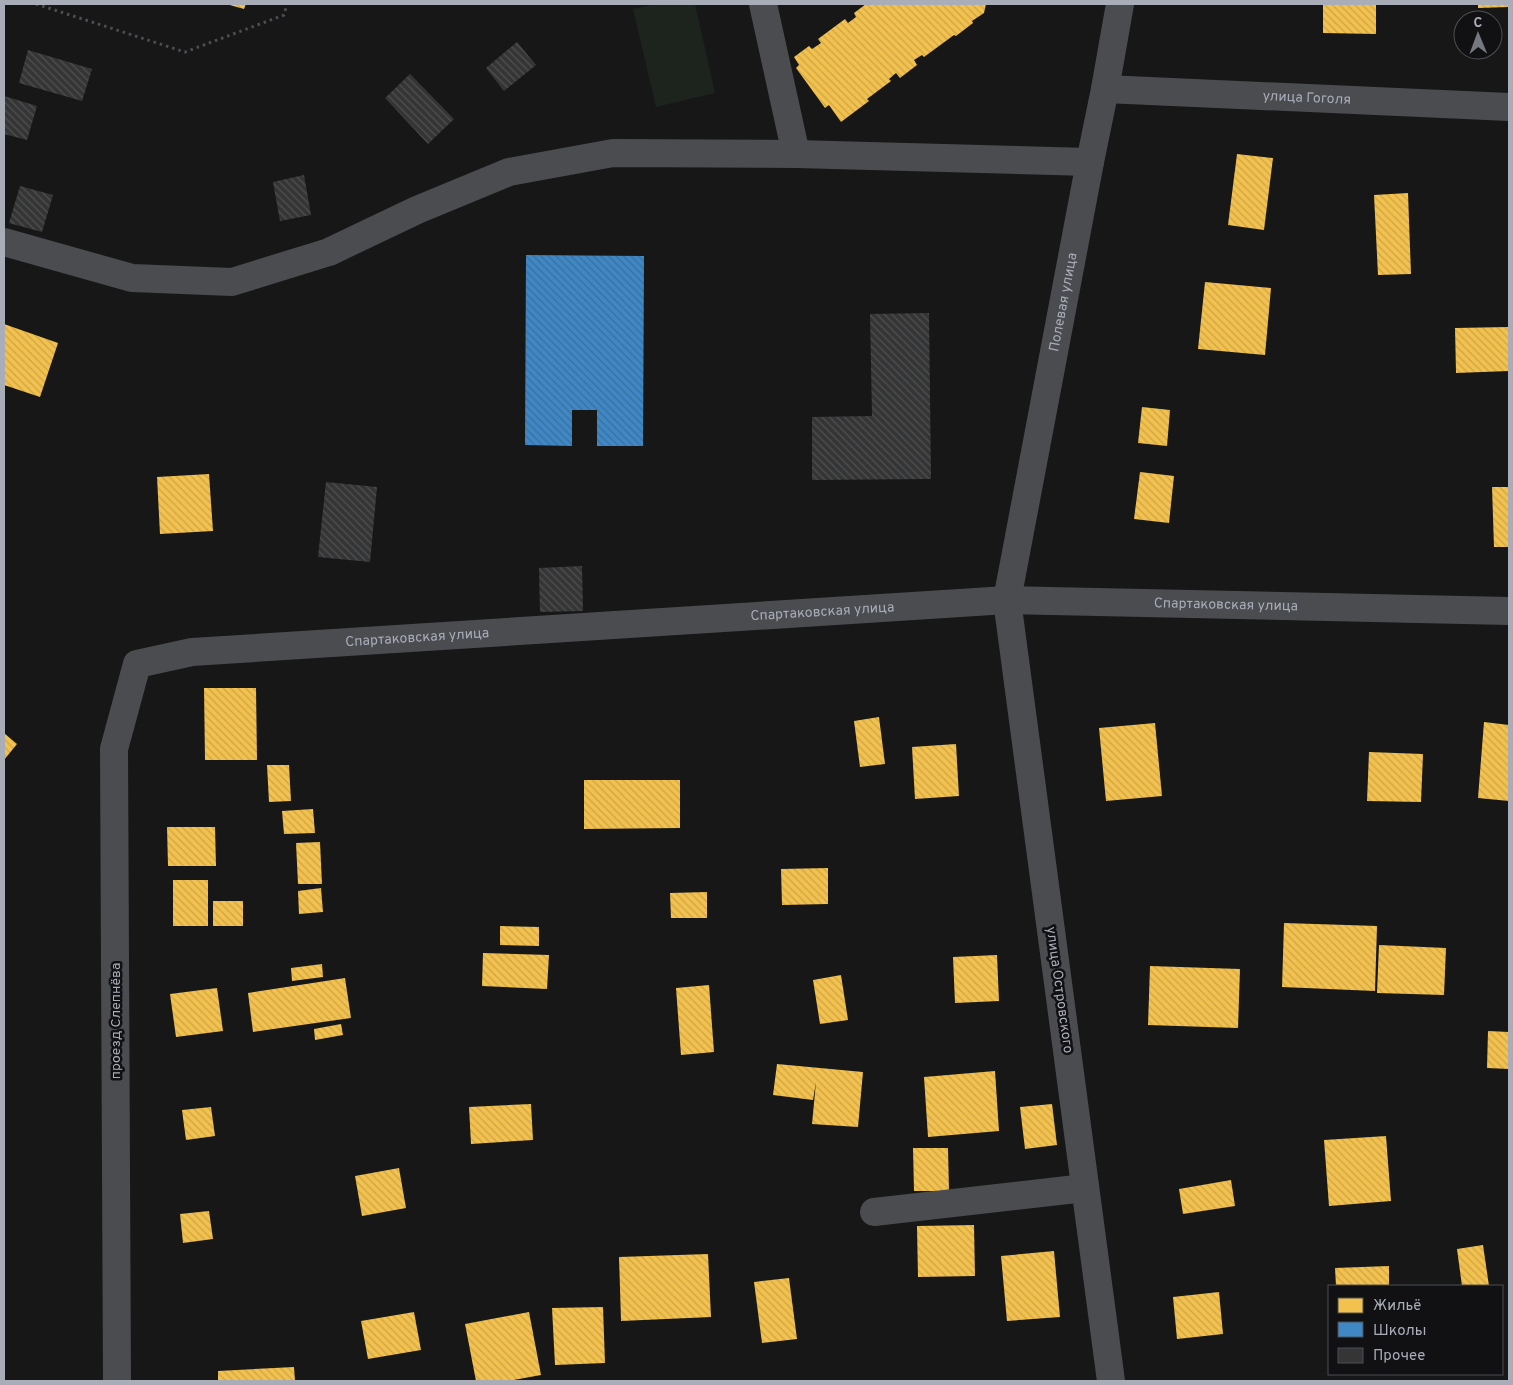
<svg xmlns="http://www.w3.org/2000/svg" width="1513" height="1385" viewBox="0 0 1513 1385" font-family="Overpass,sans-serif">
  <defs>
    <pattern id="homes-back-hatch" width="6" height="6" patternUnits="userSpaceOnUse" patternTransform="scale(1.25)"><rect width="6" height="6" fill="#f2c14e"/><path d="M-1 5l2 2M0 0l6 6M5-1l2 2" fill="none" stroke="#cca549"/></pattern>
    <pattern id="schools-back-hatch" width="6" height="6" patternUnits="userSpaceOnUse" patternTransform="scale(1.25)"><rect width="6" height="6" fill="#3f88c5"/><path d="M-1 5l2 2M0 0l6 6M5-1l2 2" fill="none" stroke="#3b6f9a"/></pattern>
    <pattern id="building-back-hatch" width="6" height="6" patternUnits="userSpaceOnUse" patternTransform="scale(1.25)"><rect width="6" height="6" fill="#353536"/><path d="M-1 5l2 2M0 0l6 6M5-1l2 2" fill="none" stroke="#4f5051"/></pattern>
  </defs>
  <rect width="100%" height="100%" fill="#171717"/>
  <polygon fill="#1d241e" points="655,4 695,4 715,93 656,107 633,9"/>
  <g fill="url(#homes-back-hatch)">
    <polygon points="226,4 246,4 244,9"/>
    <polygon points="866,4 986,4 984,13 972,21 973,23 956,36 954,35 924,57 922,55 914,60 917,65 900,78 896,73 889,79 891,81 867,99 869,101 841,122 829,105 825,108 796,68 799,65 794,57 809,46 812,49 821,43 818,39 845,19 848,23 856,17 854,13"/>
    <polygon points="1323,4 1376,4 1376,34 1323,33"/>
    <polygon points="1478,4 1509,4 1509,7 1478,8"/>
    <polygon points="1237,154 1273,158 1264,230 1228,225"/>
    <polygon points="1408,193 1411,274 1378,275 1374,195"/>
    <polygon points="1205,282 1271,288 1265,355 1198,349"/>
    <polygon points="4,324 58,343 40,397 4,385"/>
    <polygon points="1508,327 1509,371 1456,373 1455,328"/>
    <polygon points="1142,407 1170,410 1167,446 1138,443"/>
    <polygon points="1140,472 1174,476 1169,523 1134,519"/>
    <polygon points="209,474 213,531 160,534 157,477"/>
    <polygon points="1492,487 1509,487 1509,547 1494,547"/>
    <polygon points="204,688 256,688 257,760 205,760"/>
    <polygon points="879,717 885,764 860,767 854,721"/>
    <polygon points="1484,722 1509,725 1509,801 1478,798"/>
    <polygon points="1155,723 1162,796 1106,801 1099,728"/>
    <polygon points="4,733 17,744 4,760"/>
    <polygon points="956,744 959,796 915,799 912,747"/>
    <polygon points="1369,752 1423,754 1421,802 1367,801"/>
    <polygon points="267,765 289,765 291,801 269,802"/>
    <polygon points="584,780 680,780 680,828 584,829"/>
    <polygon points="313,809 315,833 284,834 282,811"/>
    <polygon points="167,827 215,827 216,866 168,866"/>
    <polygon points="320,842 322,884 298,884 296,843"/>
    <polygon points="828,868 828,904 782,905 781,869"/>
    <rect x="173" y="880" width="35" height="46"/>
    <polygon points="321,888 323,912 299,914 298,891"/>
    <polygon points="707,892 707,918 671,918 670,893"/>
    <rect x="213" y="901" width="30" height="25"/>
    <polygon points="1284,923 1377,926 1375,991 1282,987"/>
    <polygon points="500,926 539,927 539,946 500,945"/>
    <polygon points="1379,945 1446,948 1444,995 1377,993"/>
    <polygon points="483,953 549,955 547,989 482,986"/>
    <polygon points="997,955 999,1001 955,1003 953,957"/>
    <polygon points="322,964 323,977 292,981 291,968"/>
    <polygon points="1150,966 1240,969 1238,1028 1148,1025"/>
    <polygon points="841,975 848,1020 820,1024 813,980"/>
    <polygon points="345,978 351,1018 253,1032 248,993"/>
    <polygon points="709,985 714,1052 681,1055 676,988"/>
    <polygon points="217,988 223,1031 176,1037 170,994"/>
    <polygon points="341,1024 343,1035 315,1040 314,1029"/>
    <polygon points="1488,1031 1509,1032 1509,1069 1487,1068"/>
    <polygon points="777,1064 863,1072 858,1127 812,1124 816,1082 813,1100 773,1095"/>
    <polygon points="995,1071 999,1131 928,1137 924,1077"/>
    <polygon points="531,1104 533,1140 471,1144 469,1107"/>
    <polygon points="1052,1104 1057,1145 1025,1149 1020,1107"/>
    <polygon points="211,1107 215,1136 186,1140 182,1110"/>
    <polygon points="1386,1136 1391,1201 1329,1206 1324,1140"/>
    <polygon points="913,1148 948,1148 949,1191 914,1191"/>
    <polygon points="399,1168 406,1208 362,1216 355,1176"/>
    <polygon points="1231,1180 1235,1206 1183,1214 1179,1189"/>
    <polygon points="209,1211 213,1239 183,1243 180,1214"/>
    <polygon points="974,1225 975,1276 918,1277 917,1226"/>
    <polygon points="1483,1245 1489,1286 1462,1286 1457,1249"/>
    <polygon points="1054,1251 1060,1317 1007,1321 1001,1256"/>
    <polygon points="708,1254 711,1317 621,1321 619,1257"/>
    <polygon points="1389,1266 1389,1286 1336,1286 1335,1268"/>
    <polygon points="789,1278 797,1339 762,1343 754,1282"/>
    <polygon points="1219,1292 1223,1334 1177,1339 1173,1297"/>
    <polygon points="603,1307 605,1363 555,1365 552,1308"/>
    <polygon points="414,1312 421,1350 368,1359 361,1321"/>
    <polygon points="529,1312 541,1375 508,1381 476,1381 465,1324"/>
    <polygon points="294,1367 295,1381 218,1381 218,1371"/>
  </g>
  <polygon fill="url(#schools-back-hatch)" points="526,255 644,256 643,446 597,446 597,410 572,410 572,446 525,445"/>
  <g fill="url(#building-back-hatch)">
    <polygon points="517,42 536,65 504,91 486,68"/>
    <polygon points="28,50 92,69 82,101 19,83"/>
    <polygon points="410,74 454,119 428,144 385,98"/>
    <polygon points="4,96 37,106 27,140 4,134"/>
    <polygon points="304,175 311,215 280,221 273,182"/>
    <polygon points="20,186 53,195 42,232 9,223"/>
    <polygon points="929,313 931,479 812,480 812,417 872,416 870,314"/>
    <polygon points="326,482 377,487 370,562 318,557"/>
    <polygon points="582,566 583,611 540,612 539,568"/>
  </g>
  <g fill="none" stroke-linecap="round" stroke-linejoin="round">
    <polyline stroke="#4d4e52" stroke-width="3" stroke-dasharray="2.5 4" stroke-linecap="butt" points="36,4 185,52 284,15 287,4"/>
    <g stroke="#4b4c50" stroke-width="28">
      <polyline points="763,4 796,154"/>
      <path id="s1" d="M1105,89L1509,107"/>
      <polyline points="4,242 132,278 232,282 329,252 417,210 509,172 613,153 796,154 1090,162"/>
      <polyline points="874,1212 1085,1188"/>
      <path id="s2" d="M117,1381L114,749L137,664L192,652L1007,600L1509,611"/>
      <path id="s3" d="M1111,1381L1007,600L1090,162L1105,89L1120,4"/>
    </g>
  </g>
  <g text-anchor="middle" dominant-baseline="central" stroke-width="5" stroke-linejoin="round" paint-order="stroke">
    <g font-size="14" fill="#a8adb8" stroke="#111113">
      <text stroke="none"><textPath href="#s1" startOffset="202">улица Гоголя</textPath></text>
      <text stroke="none"><textPath href="#s3" startOffset="1091">Полевая улица</textPath></text>
      <text stroke="none"><textPath href="#s2" startOffset="1812">Спартаковская улица</textPath></text>
      <text stroke="none"><textPath href="#s2" startOffset="1408">Спартаковская улица</textPath></text>
      <text stroke="none"><textPath href="#s2" startOffset="1002">Спартаковская улица</textPath></text>
      <text transform="translate(1059 990) rotate(82)">улица Островского</text>
      <text transform="translate(116 1021) rotate(-90)">проезд Слепнёва</text>
    </g>
  </g>
  <rect width="1513" height="1385" fill="none" stroke="#a8adb8" stroke-width="10"/>
  <rect x="1328" y="1285" width="175" height="90" fill="#111113" stroke="#4d4f55"/>
  <rect x="1338" y="1298" width="25" height="15" fill="#f2c14e" stroke="#4d4f55"/>
  <text x="1373" y="1310" font-size="15" fill="#a8adb8">Жильё</text>
  <rect x="1338" y="1322" width="25" height="15" fill="#3f88c5" stroke="#4d4f55"/>
  <text x="1373" y="1335" font-size="15" fill="#a8adb8">Школы</text>
  <rect x="1338" y="1348" width="25" height="15" fill="#353536" stroke="#4d4f55"/>
  <text x="1373" y="1360" font-size="15" fill="#a8adb8">Прочее</text>
  <g transform="translate(1478 35) rotate(359)"><circle r="24" fill="#111113" stroke="#4d4f55"/>
  <path d="M0-4L9 19L0 12L-9 19Z" fill="#757880"/>
  <text y="-8" font-size="14" font-weight="bold" text-anchor="middle" fill="#a8adb8">С</text>
  </g>
</svg>
